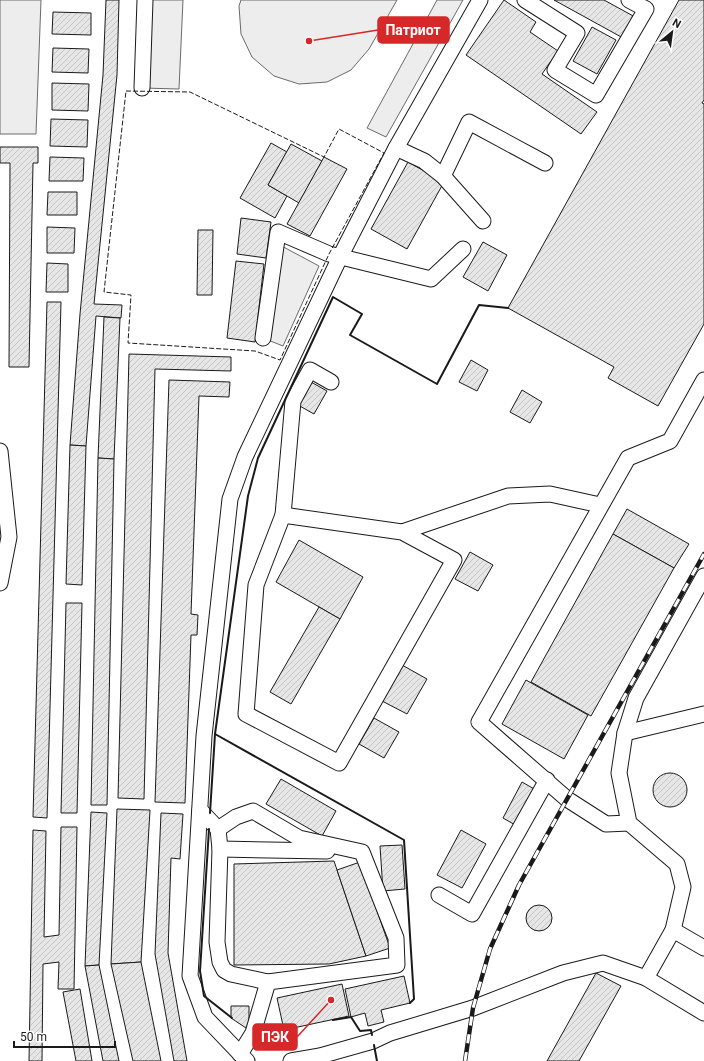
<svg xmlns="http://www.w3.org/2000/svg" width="704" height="1061" viewBox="0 0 704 1061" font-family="Roboto,sans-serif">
  <defs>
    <pattern id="building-hatch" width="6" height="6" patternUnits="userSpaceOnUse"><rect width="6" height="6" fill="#e6e6e6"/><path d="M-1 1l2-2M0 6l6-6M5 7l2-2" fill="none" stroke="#c5c5c5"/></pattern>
  </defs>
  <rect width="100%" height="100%" fill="#fff"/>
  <g fill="#ededed" stroke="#6a6a6a">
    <polygon points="0,0 41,0 36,134 0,134"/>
    <polygon points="145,0 183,0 179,89 142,88"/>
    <polygon points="241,0 397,0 369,49 351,70 327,82 299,84 274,76 252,57 241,34 239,6"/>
    <polygon points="437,0 463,0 386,137 367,128"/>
    <polygon points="276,243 319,266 283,346 263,338"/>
  </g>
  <g fill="url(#building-hatch)" stroke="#1a1a1a">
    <polygon points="106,0 119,0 117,75 94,304 122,305 121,318 96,316 86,446 70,445 80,314 103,75"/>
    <polygon points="504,0 536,22 530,32 558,51 542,74 597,112 581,134 466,55"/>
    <polygon points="554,0 604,0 635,17 623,38"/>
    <polygon points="679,0 704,0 704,100 702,103 704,104 704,324 658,406 608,378 614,367 508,308"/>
    <polygon points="53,12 91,13 91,35 52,34"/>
    <polygon points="592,27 616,40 597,74 573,61"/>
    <polygon points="53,48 89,49 88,73 52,72"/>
    <polygon points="52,83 89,84 88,111 52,110"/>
    <polygon points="51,119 88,120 87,147 50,146"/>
    <polygon points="271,143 287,152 268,185 287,196 275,218 240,198"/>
    <polygon points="291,144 322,161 299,203 268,185"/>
    <polygon points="0,147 38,147 38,163 33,163 29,367 9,367 10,163 0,163"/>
    <polygon points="50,157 84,158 83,181 49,181"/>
    <polygon points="324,157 347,169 310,236 287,224"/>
    <polygon points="408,162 444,182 407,249 371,229"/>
    <polygon points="48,192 77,192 77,215 47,215"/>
    <polygon points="241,218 271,222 266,258 237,254"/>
    <polygon points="47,227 75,228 74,253 47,253"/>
    <polygon points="198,230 213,230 212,295 197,295"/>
    <polygon points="483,242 507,255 488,291 463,277"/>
    <polygon points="236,261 264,264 255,342 227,338"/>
    <polygon points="47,263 68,264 68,292 46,292"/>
    <polygon points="47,302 61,302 47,818 33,817"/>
    <polygon points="104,317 120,318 114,459 98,458"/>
    <polygon points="129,354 231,357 231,371 155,369 144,799 118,798"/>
    <polygon points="471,360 488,370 477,391 459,382"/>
    <polygon points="169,380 230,382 229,397 199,396 191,614 198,615 197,635 191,635 185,803 155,802"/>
    <polygon points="311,382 327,391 314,414 298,405"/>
    <polygon points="522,390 542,402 530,423 510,412"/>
    <polygon points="70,445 86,446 82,585 66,584"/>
    <polygon points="98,458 114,459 107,805 91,805"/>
    <polygon points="627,509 689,544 674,568 613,534"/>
    <polygon points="613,534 674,568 591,716 531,682"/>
    <polygon points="299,540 363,577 340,619 276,582"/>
    <polygon points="470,552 493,565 478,591 455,579"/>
    <polygon points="66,603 82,603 77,813 61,813"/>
    <polygon points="319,607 340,619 291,704 270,692"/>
    <polygon points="402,665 427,679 407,714 382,701"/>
    <polygon points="526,680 588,715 564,759 502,724"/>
    <polygon points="374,718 399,732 384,758 359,744"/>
    <circle cx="670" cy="790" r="17"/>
    <polygon points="281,779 336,811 322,836 266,804"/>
    <polygon points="522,782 536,790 517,826 503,818"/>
    <polygon points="117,809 150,810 141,962 111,964"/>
    <polygon points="91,812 107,813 99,965 85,966"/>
    <polygon points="161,813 183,814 180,859 171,858 168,953 187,1061 174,1061 155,954"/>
    <polygon points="61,827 77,827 74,989 58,989 59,962 43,964 42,1061 29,1061 33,830 46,831 44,937 59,935"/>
    <polygon points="461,830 486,844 462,888 437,875"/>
    <polygon points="402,845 405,889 383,891 380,846"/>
    <polygon points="334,861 366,956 329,964 234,965 234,864"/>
    <polygon points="360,862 390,948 366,956 337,870"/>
    <circle cx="539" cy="918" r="13"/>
    <polygon points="141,962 161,1061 133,1061 111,964"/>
    <polygon points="99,965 119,1061 103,1061 85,966"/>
    <polygon points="596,973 621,986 579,1061 547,1061"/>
    <polygon points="404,976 410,1003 381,1010 384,1022 368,1026 365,1013 351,1017 345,989"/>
    <polygon points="342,984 349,1016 284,1030 277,998"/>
    <polygon points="80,989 92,1061 76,1061 63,992"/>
    <polygon points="231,1006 249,1006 249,1030 231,1018"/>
  </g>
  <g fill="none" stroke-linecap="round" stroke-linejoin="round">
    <defs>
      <g id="minor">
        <polyline points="525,0 577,33 555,70 596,95 646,9 629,0"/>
        <polyline points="142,88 145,0"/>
        <polyline points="396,148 424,161 443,176 483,221"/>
        <polyline points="443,176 469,122 545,163"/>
        <polyline points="263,338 278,232 329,254 431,279 463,249"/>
        <polyline points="0,451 9,537 0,583"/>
        <polyline points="283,515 293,401 310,370 331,382"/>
        <polyline points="402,532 283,515 256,585 246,714 339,763 454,560 402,532 508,496 550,494 600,505"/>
        <polyline points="625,733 704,714"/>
        <polyline points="200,810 218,829 220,849 217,942 220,962 224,970 231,974 268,982"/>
        <polyline points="629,823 606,824 567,799 479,722 628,458 670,441 704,380"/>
        <polyline points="218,829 236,817 253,811 299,838 362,852 396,938 397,965 268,982 253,1033 240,1054"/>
        <polyline points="220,849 327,851"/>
        <polyline points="439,895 472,914 547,780"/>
        <polyline points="673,930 704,948"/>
        <polyline points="646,978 673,930 683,887 677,864 629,823 619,773 625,733 636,698 704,576"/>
        <polyline points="247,1061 205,1017 190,976 204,736 230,499 245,457 340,257 396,148 480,0"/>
        <polyline points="291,1061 320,1056 373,1041 390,1033 473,1008 563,973 603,963 646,978 704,1013"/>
      </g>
    </defs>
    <use href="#minor" stroke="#1a1a1a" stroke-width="17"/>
    <use href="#minor" stroke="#fff" stroke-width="15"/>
    <defs>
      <polyline id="rail" points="465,1061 473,1008 490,949 519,885 704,554"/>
    </defs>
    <use href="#rail" stroke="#1a1a1a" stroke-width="4.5"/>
    <use href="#rail" stroke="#fff" stroke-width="3" stroke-dasharray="9" stroke-linecap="butt"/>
    <polygon stroke="#1a1a1a" stroke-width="1" stroke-dasharray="5 2" stroke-linecap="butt" points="126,91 190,92 324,157 339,129 384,153 329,254 280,360 255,351 128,343 131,295 104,292"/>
    <g stroke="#1a1a1a" stroke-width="2">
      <polyline points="215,734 404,840 414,999 410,1003"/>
      <polyline points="210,813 215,734 248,496 258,458 333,297 362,314 350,335 437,384 479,305 508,308"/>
      <polyline points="209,829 200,971 204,996 232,1018"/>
      <polyline points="333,1020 351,1017 360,1031 371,1030 372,1035"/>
      <polyline points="256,1036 286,1030"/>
      <polyline points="374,1045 377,1061"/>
    </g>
  </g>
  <path fill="none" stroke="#d62828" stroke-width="1.5" d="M309 41L378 30M331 1000L297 1037"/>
  <g fill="#d62828" stroke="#fff" stroke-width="1.5">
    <circle cx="309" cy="41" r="4"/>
    <circle cx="331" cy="1000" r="4"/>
  </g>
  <g fill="#d62828" stroke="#d62828" stroke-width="1.5">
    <rect x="378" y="17" width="71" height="26" rx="4"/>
    <rect x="253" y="1024" width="44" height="26" rx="4"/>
  </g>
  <g font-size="14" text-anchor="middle" font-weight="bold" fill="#fff">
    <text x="413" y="35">Патриот</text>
    <text x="275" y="1042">ПЭК</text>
  </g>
  <g transform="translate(672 32) rotate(29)" stroke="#ffffff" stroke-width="3" paint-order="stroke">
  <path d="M0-3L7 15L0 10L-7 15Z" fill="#1a1a1a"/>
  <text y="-6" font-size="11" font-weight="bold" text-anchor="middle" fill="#1a1a1a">N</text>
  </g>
  <path d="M14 1041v6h101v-6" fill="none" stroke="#1a1a1a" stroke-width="2"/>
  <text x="20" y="1041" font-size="12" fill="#1a1a1a" stroke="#ffffff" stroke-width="3" paint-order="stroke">50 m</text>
</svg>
